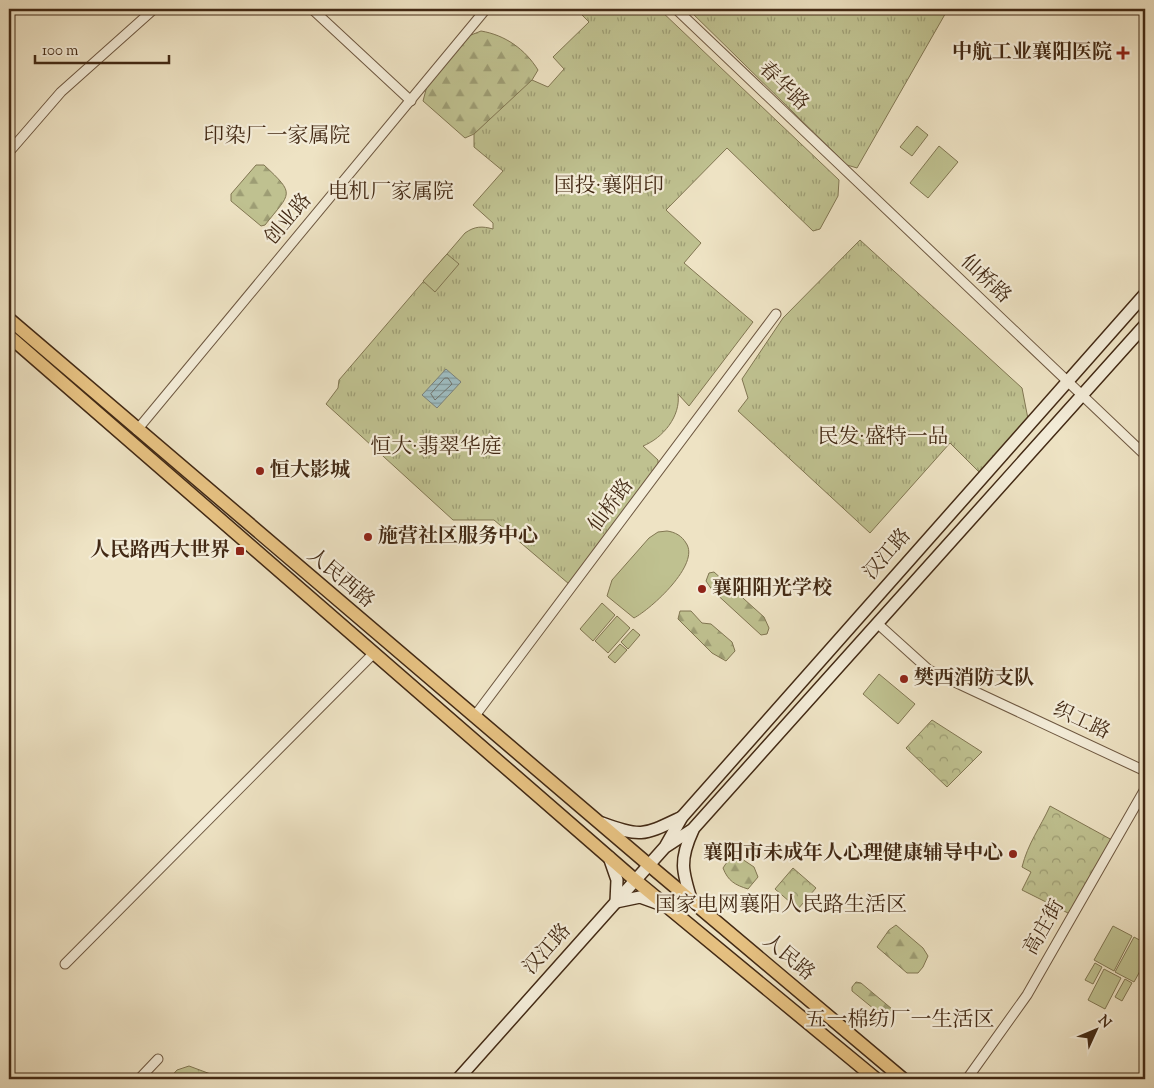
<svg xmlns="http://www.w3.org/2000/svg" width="1154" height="1088" viewBox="0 0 1154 1088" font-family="'Sorts Mill Goudy','Noto Serif SC',serif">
  <defs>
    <pattern id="grass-tufts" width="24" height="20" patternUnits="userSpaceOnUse" patternTransform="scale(1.25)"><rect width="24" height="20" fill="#bfc190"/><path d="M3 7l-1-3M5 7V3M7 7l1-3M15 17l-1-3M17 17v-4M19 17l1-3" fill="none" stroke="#9d9d74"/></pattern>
    <pattern id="forest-firs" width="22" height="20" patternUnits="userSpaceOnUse" patternTransform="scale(1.25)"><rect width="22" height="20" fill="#bfc190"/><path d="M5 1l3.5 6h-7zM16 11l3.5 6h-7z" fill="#9d9d74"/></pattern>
    <pattern id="park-crowns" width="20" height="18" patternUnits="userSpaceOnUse" patternTransform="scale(1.25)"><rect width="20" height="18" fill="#bfc190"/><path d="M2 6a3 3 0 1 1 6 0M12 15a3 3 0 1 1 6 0" fill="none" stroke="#9d9d74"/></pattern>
    <pattern id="water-rules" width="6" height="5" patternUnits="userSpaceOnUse" patternTransform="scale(1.25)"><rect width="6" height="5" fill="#9ebbbf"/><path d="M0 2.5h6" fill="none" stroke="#82989a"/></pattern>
  </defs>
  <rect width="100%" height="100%" fill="#eee3c4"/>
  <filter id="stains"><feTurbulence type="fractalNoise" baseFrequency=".004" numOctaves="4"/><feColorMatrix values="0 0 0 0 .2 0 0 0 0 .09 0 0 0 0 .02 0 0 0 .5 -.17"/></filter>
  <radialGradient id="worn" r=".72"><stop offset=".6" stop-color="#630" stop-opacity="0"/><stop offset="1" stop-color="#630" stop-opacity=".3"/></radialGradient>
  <g fill="url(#grass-tufts)" stroke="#817652">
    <path d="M576,9H659L839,180L838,196L820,229L813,231L727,148L666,210L701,243L684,263L753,322L689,406L678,394C681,416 663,438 643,446L658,460V464L569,584L494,520H453L326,404L338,388L339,380L465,233C475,226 482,226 493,229V223L473,205L503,171L474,147V134L524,85L532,80L548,87L564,69L553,57L589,22Z"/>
    <polygon points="688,9 948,9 857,168 847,165"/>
    <polygon points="860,240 1022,388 1029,424 983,476 950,443 870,533 738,411 748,398 742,379 783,318"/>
    <polygon points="189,1066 224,1079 169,1079 177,1070"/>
  </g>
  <g fill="url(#forest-firs)" stroke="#817652">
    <path d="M481,31C505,35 525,49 538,70L532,80L474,134L465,138L423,101L427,86L466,37Z"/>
    <path d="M256,165H264C296,195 291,192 265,225L261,226L231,201V194Z"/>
    <polygon points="714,572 764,617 769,628 767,634 761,635 712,590 706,581 709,573"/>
    <polygon points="680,611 691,611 702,623 711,624 732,642 735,651 726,661 712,653 678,619"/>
    <path d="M733,853L754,867L758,877L748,889C735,885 728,881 723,868Z"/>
    <polygon points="896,925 923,948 928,956 923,967 918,973 907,973 877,947 889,930"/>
    <polygon points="856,982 861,983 892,1009 885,1018 852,991 852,987"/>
  </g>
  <g fill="url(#park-crowns)" stroke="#817652">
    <polygon points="932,720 982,752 947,787 906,748"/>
    <path d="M1050,806L1112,840L1070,914L1022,890L1031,872L1022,867C1028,843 1040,828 1050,806Z"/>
    <polygon points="793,868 816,888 798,909 775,889"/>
  </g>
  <g fill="#bfc190" stroke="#817652">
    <polygon points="917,126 928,135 912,156 900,147"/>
    <polygon points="939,146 958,162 928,198 910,183"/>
    <polygon points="447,254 459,264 435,292 423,281"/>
    <path d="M667,531C675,532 682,536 686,543C701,564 651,609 634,618L607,596L612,580L649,538L658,532Z"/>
    <polygon points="602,603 615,615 593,641 580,629"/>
    <polygon points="617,616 630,628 608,653 595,641"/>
    <polygon points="633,629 640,635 628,649 621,642"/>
    <polygon points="620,644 627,650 615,663 608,657"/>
    <polygon points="879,674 915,704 898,724 863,694"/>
    <polygon points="1113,926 1132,936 1114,971 1094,960"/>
    <polygon points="1134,937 1145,943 1145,962 1134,982 1115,972"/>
    <polygon points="1095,963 1102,967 1093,984 1085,980"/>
    <polygon points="1104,969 1121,978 1105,1009 1088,1000"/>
    <polygon points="1125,979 1132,983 1122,1001 1115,997"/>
  </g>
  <polygon fill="url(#water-rules)" stroke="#7a817b" points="446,369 461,382 437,408 422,395"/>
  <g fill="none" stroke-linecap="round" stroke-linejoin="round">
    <polygon stroke="#70726a" stroke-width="1" points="445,378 448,378 452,384 435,400 431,394"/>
    <defs>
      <g id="minor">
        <polyline points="312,9 411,101"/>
        <polyline points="676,9 1145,455"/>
        <polyline points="9,152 61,92 154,9"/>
        <polyline points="137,430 486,9"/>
        <polyline points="878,624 929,670 1145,771"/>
        <polyline points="474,717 776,314"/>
        <polyline points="65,964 374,653"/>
        <polyline points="139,1079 158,1059"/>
        <polyline points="967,1079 1027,995 1145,789"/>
      </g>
      <g id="secondary">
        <path d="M602,823C642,838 644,835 682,817"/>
        <polyline points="667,846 693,829 1145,325"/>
        <polyline points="609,857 617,880 616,902 640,897 665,906"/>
        <path d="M692,902C682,871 679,860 693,830"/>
        <polyline points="458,1079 665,847 682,817 1145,294"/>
      </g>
      <g id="primary">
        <polyline points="9,319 649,865 903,1079"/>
        <polyline points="9,336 635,880 876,1079"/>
      </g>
    </defs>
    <use href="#minor" stroke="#6e5841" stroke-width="11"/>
    <use href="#secondary" stroke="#432a15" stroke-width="14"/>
    <use href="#primary" stroke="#432a15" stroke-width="15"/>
    <use href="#minor" stroke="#f4edd9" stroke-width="9"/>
    <use href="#secondary" stroke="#f4edd9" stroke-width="11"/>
    <use href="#primary" stroke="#e7c282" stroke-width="12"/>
  </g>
  <g fill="#8f2418" stroke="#f4edd9" stroke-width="2">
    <path d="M1120.5 45.5h5v5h5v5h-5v5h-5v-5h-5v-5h5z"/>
    <circle cx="260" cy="471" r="5"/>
    <circle cx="368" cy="537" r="5"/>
    <rect x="235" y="546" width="10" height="10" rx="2.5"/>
    <circle cx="702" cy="589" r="5"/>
    <circle cx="904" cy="679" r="5"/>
    <circle cx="1013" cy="854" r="5"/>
  </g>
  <g text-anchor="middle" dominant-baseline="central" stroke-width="4.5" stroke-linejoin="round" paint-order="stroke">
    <g font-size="20" font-weight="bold" fill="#432a15" stroke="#f4edd9" text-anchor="start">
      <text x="1112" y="53" text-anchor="end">中航工业襄阳医院</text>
      <text x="270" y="471">恒大影城</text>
      <text x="378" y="537">施营社区服务中心</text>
      <text x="230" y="551" text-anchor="end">人民路西大世界</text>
      <text x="712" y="589">襄阳阳光学校</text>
      <text x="914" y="679">樊西消防支队</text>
      <text x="1003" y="854" text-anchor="end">襄阳市未成年人心理健康辅导中心</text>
    </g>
    <g font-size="20" fill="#432a15" stroke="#f4edd9">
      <text transform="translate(783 87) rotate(44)">春华路</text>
      <text transform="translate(289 220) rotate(-50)">创业路</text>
      <text transform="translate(985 280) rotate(43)">仙桥路</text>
      <text transform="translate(612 506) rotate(-53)">仙桥路</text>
      <text transform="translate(888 555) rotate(-49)">汉江路</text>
      <text transform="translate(340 579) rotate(40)">人民西路</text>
      <text transform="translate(1081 722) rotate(25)">织工路</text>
      <text transform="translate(1045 928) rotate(-60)">高庄街</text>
      <text transform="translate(548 950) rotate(-48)">汉江路</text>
      <text transform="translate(788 958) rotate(40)">人民路</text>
    </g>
    <g font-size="21" fill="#432a15" stroke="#f4edd9">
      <text x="277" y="137">印染厂一家属院</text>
      <text x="609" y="187">国投·襄阳印</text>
      <text x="391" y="193">电机厂家属院</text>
      <text x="883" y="438">民发·盛特一品</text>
      <text x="436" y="448">恒大·翡翠华庭</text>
      <text x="781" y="906">国家电网襄阳人民路生活区</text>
      <text x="900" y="1021">五一棉纺厂一生活区</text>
    </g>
  </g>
  <rect width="1154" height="1088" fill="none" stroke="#eee3c4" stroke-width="30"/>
  <rect x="10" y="10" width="1134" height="1068" fill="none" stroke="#432a15" stroke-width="2.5"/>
  <rect x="15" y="15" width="1124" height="1058" fill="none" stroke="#432a15"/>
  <g transform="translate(1096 1030) rotate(46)" stroke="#f4edd9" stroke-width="4" paint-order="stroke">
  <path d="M0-4L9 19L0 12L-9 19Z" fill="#432a15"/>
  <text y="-8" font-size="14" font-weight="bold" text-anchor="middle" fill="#432a15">N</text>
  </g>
  <path d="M35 55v8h134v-8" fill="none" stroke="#432a15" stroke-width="2.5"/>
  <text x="42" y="55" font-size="15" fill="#432a15" stroke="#f4edd9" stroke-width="4" paint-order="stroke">100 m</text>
  <rect width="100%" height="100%" filter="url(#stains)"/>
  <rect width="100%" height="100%" fill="url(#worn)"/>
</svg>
